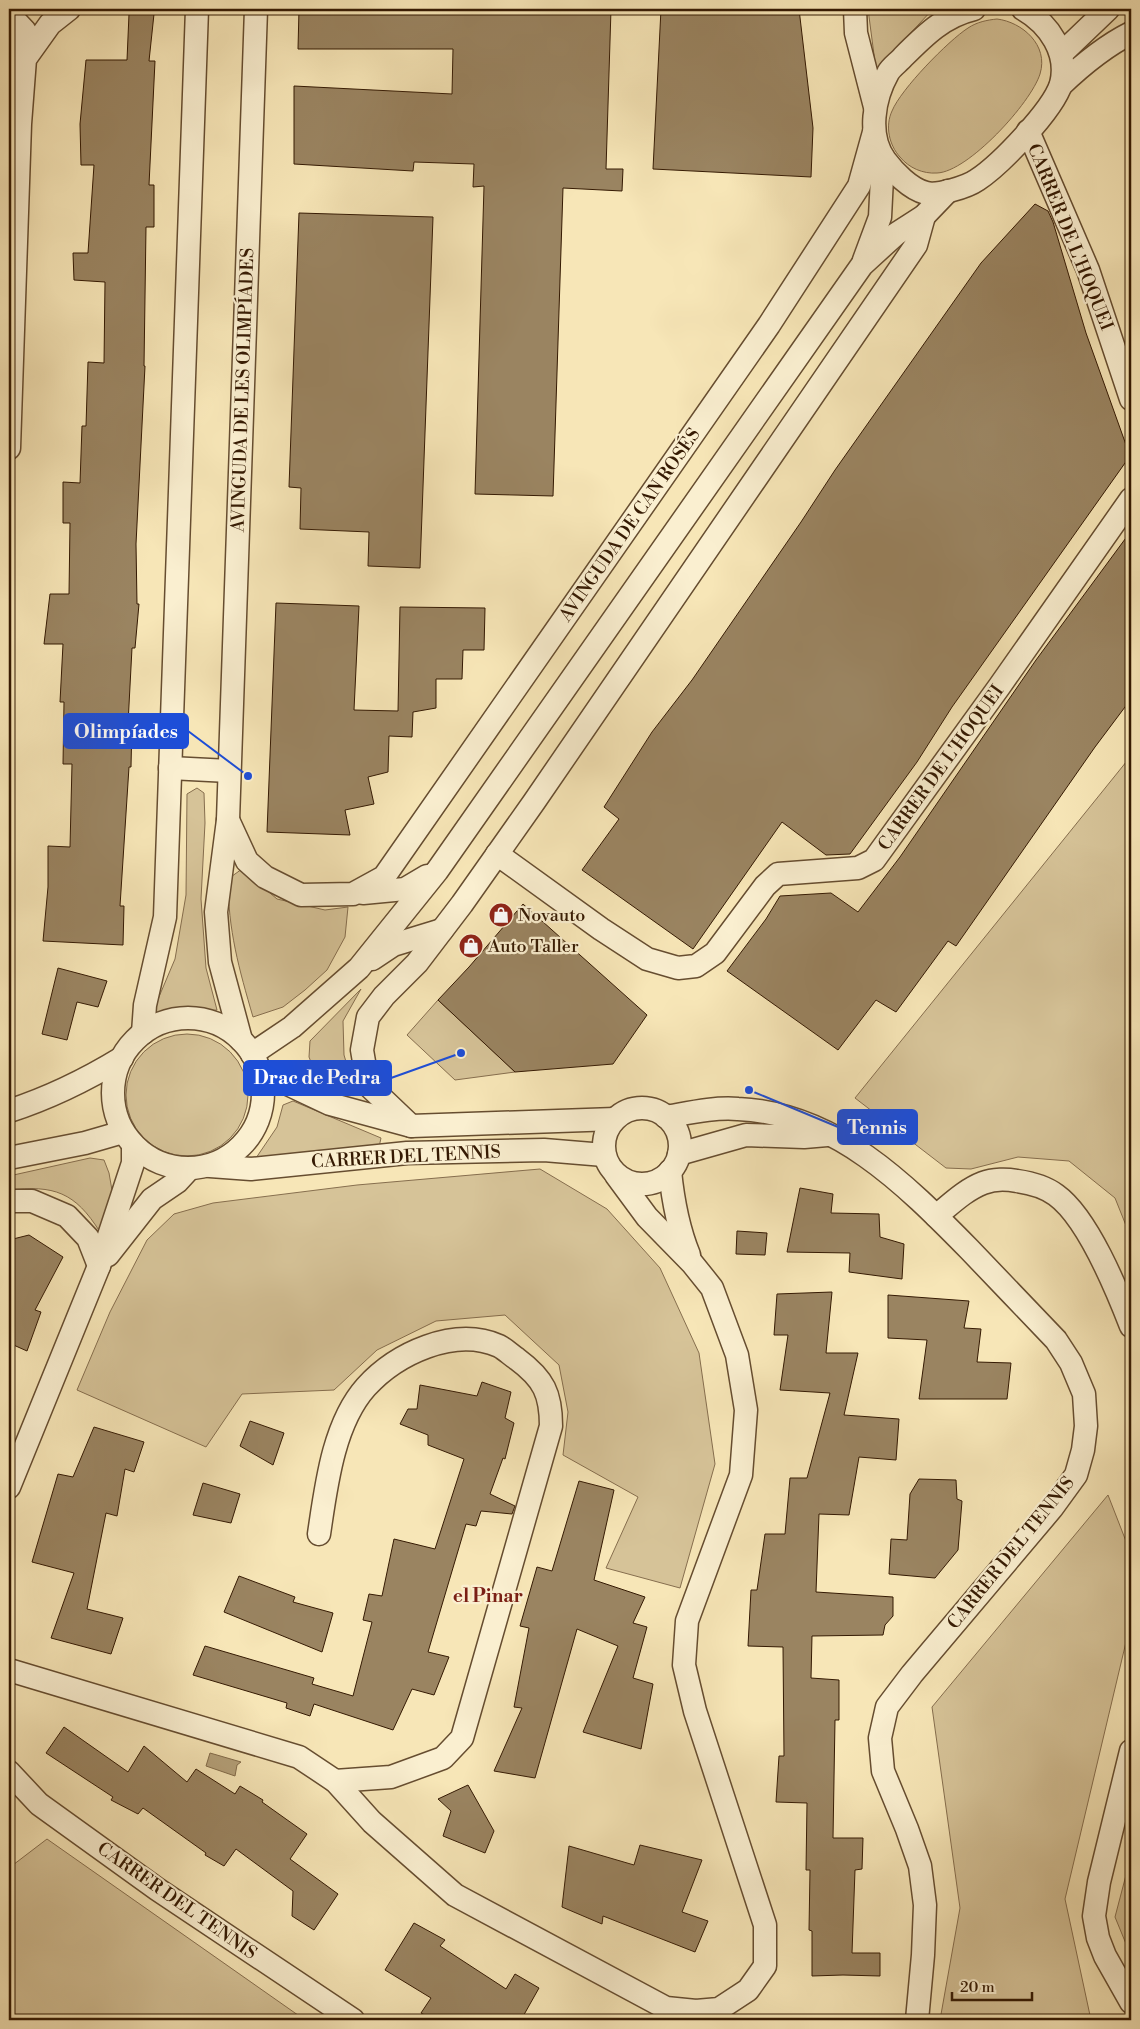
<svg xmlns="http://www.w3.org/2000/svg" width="1140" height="2029" viewBox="0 0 1140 2029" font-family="'Libre Bodoni',serif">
  <rect width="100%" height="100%" fill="#f7e6b7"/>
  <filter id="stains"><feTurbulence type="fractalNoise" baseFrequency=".004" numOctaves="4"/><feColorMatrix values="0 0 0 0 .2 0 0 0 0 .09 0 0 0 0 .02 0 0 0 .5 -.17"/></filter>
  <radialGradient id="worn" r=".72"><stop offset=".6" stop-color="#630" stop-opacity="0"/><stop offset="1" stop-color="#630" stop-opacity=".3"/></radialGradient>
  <g fill="#d6c398" stroke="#866e4e">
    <polygon points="868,9 933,9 876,70"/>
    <path d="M997,19C1022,22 1049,45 1040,74C1031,103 968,172 937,173C923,174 909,168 900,157C889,145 885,126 892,111C901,89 948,41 968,28C977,22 987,20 997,19Z"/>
    <polygon points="1131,756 1131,1238 1115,1198 1069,1161 1018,1157 971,1169 946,1168 855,1098"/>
    <polygon points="197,788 204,793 205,823 201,899 206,968 217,1010 156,1014 153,1011 175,959 186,895 187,794"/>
    <path d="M242,869L277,899L325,910L348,907L345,937L327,970L305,990L283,1007L253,1017C239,969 228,930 228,879Z"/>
    <polygon points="361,989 343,1021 344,1055 355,1092 316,1075 309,1057 310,1041"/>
    <polygon points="438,1000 515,1072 455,1080 407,1035"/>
    <circle cx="187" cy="1095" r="61"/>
    <polygon points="293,1101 381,1138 379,1147 256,1158 277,1127 283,1105"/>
    <path d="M90,1158L104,1160L109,1173L113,1196L100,1232C75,1192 54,1185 9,1190V1176Z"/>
    <polygon points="540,1169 607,1209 660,1268 699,1353 715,1464 680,1588 606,1568 638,1497 563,1455 568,1412 559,1365 505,1315 436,1321 377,1350 334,1390 242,1394 206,1447 77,1390 110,1312 147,1240 174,1214 213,1203 357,1185"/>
    <polygon points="1108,1495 1131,1554 1131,1621 1065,1899 1091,2020 940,2020 960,1908 932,1707"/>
    <polygon points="47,1839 305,2020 9,2020 9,1868"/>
    <polygon points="1131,1856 1131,1956 1115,1917"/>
  </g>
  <polygon fill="#b5a17a" stroke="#826b4a" points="210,1753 241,1762 237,1765 235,1776 206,1766"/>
  <g fill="#9a8461" stroke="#351a03">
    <polygon points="299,9 611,9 606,169 623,169 622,191 563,188 553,496 475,494 484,186 473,187 474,164 414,162 413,171 294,164 294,86 452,94 453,49 298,49"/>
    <polygon points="661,9 799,9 813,128 811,177 653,169"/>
    <polygon points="129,14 154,14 149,61 155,61 149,185 154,185 154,227 146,227 144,366 145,366 136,544 137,604 139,604 135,648 132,648 128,724 132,724 131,767 129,767 120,906 124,906 123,945 43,941 48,887 48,846 70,847 72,764 63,764 64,702 60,702 63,644 44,644 50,594 69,594 70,523 63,523 63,482 80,483 82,426 86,426 88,362 104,363 105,282 74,280 73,253 88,253 94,165 81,165 80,124 86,60 127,60"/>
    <polygon points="1035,204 1048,211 1053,222 1086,333 1130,456 952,707 917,762 850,854 826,855 782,822 693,949 582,870 619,819 604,807 652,732 692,680 801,522 835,470 981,263"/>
    <polygon points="299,213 433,217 420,568 368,566 369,532 300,529 301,488 289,487"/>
    <polygon points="1131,531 1131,699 1095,747 956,946 948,941 896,1012 876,1000 838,1050 727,971 766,919 780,896 831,893 858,912 900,857 1036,660"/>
    <polygon points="276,603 359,606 354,710 398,711 400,607 485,608 484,650 463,650 462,679 436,679 436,708 413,712 412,737 389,736 388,772 368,777 374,804 345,810 350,835 267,832"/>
    <polygon points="523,904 647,1015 613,1064 515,1072 438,1000 469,967"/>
    <polygon points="58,968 107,981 98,1007 77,1002 67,1040 42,1034"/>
    <polygon points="800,1188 833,1194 831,1213 879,1214 880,1237 904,1244 902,1279 849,1272 850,1253 787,1252"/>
    <polygon points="737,1231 767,1233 765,1255 736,1254"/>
    <polygon points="29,1235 63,1257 35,1310 41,1312 27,1351 9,1343 9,1240"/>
    <polygon points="832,1292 826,1353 858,1353 844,1415 899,1419 896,1460 859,1457 849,1515 819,1514 816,1592 893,1597 893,1616 885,1625 883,1635 812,1636 811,1678 839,1680 839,1720 835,1720 833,1838 863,1838 862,1869 855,1870 852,1953 880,1953 880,1976 843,1975 812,1976 812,1931 809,1930 810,1870 806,1870 807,1803 776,1802 779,1756 784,1756 783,1647 748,1646 751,1590 757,1590 765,1534 785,1534 790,1478 807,1478 830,1393 780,1390 788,1335 774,1335 777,1294"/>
    <polygon points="888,1295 969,1301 964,1328 981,1329 977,1362 1011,1363 1007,1399 919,1399 927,1340 888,1338"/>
    <polygon points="482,1382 511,1392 505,1418 514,1423 505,1459 503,1458 490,1494 515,1506 512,1514 481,1511 476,1526 466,1524 428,1652 449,1657 434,1695 412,1689 393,1730 314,1704 310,1716 286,1708 287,1703 193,1675 205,1646 314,1678 312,1684 353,1696 372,1622 363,1620 369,1594 382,1596 394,1539 435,1549 464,1459 428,1445 428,1435 400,1424 408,1409 417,1409 420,1385 477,1396"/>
    <polygon points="250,1421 284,1433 273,1465 240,1446"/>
    <polygon points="94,1427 144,1442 134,1472 125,1469 117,1516 106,1513 87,1609 123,1618 111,1654 51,1638 74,1573 32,1562 58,1474 73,1477"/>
    <polygon points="919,1479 956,1480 957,1499 962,1501 958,1550 935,1578 889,1574 891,1539 907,1540 910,1494"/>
    <polygon points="579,1481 614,1490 594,1580 645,1597 633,1623 647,1627 633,1678 653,1684 641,1749 583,1732 618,1646 577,1629 535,1778 494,1771 522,1708 514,1707 529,1628 520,1626 537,1567 552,1571"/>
    <polygon points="203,1483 240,1494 231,1523 193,1515"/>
    <polygon points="239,1576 295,1597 293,1602 333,1613 322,1652 224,1612"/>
    <polygon points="64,1727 128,1772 144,1746 187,1782 196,1769 235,1794 240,1786 263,1800 262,1802 307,1834 290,1859 338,1894 314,1930 292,1916 293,1891 236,1849 224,1866 205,1855 206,1853 143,1808 138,1814 111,1800 113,1797 46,1753"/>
    <polygon points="468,1785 494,1831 485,1853 443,1836 451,1811 438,1799"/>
    <polygon points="640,1845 702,1860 682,1912 708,1921 695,1952 603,1916 602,1924 562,1907 569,1846 634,1865"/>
    <polygon points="414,1923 445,1940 440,1946 506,1989 515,1974 539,1988 521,2020 434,2020 421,2013 431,1998 385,1970"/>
  </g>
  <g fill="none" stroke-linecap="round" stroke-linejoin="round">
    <defs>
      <g id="street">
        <polyline points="855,9 856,33 875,107"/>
        <path d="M974,9C944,16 925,35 903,57C899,62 891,67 888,73C874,98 867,135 885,160C894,172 910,189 926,193C937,196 967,187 977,180C1000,165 1053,110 1061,84C1069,53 1049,24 1023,9"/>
        <polyline points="9,14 25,31 25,59"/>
        <polyline points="1061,54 1108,9"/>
        <path d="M1061,85C1082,65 1105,46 1131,33"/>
        <polyline points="1028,131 1088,270 1131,399"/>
        <polyline points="864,260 880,217 883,158"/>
        <polyline points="9,448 20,124 25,59 50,24 69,9"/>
        <polyline points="170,768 229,771"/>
        <polyline points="228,820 247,861 265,877 301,895 353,894 384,877 769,325 859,186 874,132"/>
        <polyline points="497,854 601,929 647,959 678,968 696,966 715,953 765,886 778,874 858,868 874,860 999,687 1131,499"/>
        <polyline points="363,893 405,889 427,876"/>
        <polyline points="372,959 393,945 442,930"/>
        <circle cx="188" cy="1093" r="75"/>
        <polyline points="143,1033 145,1005 165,917 197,9"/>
        <polyline points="241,1040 220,962 216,912 228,820 256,9"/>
        <polyline points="252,1054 292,1027 359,968 437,871 862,265 896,234 924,216 948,191"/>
        <polyline points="260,1071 330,1104 411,1126 615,1119"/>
        <circle cx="642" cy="1146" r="38"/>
        <path d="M9,1111C49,1098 86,1080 122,1058"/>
        <path d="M666,1117C689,1113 714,1107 738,1109C835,1113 905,1184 969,1249C998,1279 1027,1310 1056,1340L1071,1363L1084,1394L1086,1426L1083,1450L1076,1475L1052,1508L912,1674L887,1707L880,1738L883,1771L907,1829L920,1866L925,1905L923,1955L917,2020"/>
        <polyline points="411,1126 368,1085 362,1050 368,1017 384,996 417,963 462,904 534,802 916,245 924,216"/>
        <polyline points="679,1154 746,1135 804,1137 827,1135"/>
        <polyline points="9,1158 85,1143 123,1132"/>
        <polyline points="210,1166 251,1169 407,1153 544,1150 604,1155"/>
        <path d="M670,1171C673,1201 678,1228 689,1255"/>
        <polyline points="9,1201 32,1201 67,1216 88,1238 99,1266"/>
        <path d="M936,1216C951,1204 965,1190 983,1183C993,1179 1007,1179 1017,1181C1031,1183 1044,1186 1056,1195C1088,1218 1117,1290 1131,1326"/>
        <polyline points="108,1255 152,1199 177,1182 189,1169"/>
        <polyline points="9,1487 99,1266 133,1163 133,1145"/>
        <path d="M319,1534C326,1487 333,1424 366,1387C396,1354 454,1326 499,1346C505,1349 511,1355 517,1359C544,1379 551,1394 551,1426L462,1738L443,1758L391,1777L335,1781"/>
        <polyline points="9,1670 299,1757 335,1781 372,1822 455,1895 666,2008 696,2011 719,2009 748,1990 765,1966 765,1925 695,1711 684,1665 687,1621 741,1475 746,1410 737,1355 712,1288 692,1263 647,1217 616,1175"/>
        <polyline points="1131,1751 1099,1882 1094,1916 1098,1938 1105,1956 1131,2002"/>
        <polyline points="9,1772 39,1804 157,1889 353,2020"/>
      </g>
    </defs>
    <use href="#street" stroke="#664d30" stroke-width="25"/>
    <use href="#street" stroke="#faefd0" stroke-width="22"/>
  </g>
  <defs>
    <symbol id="shop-disc" viewBox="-11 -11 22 22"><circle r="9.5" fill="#8f2418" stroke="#faefd0"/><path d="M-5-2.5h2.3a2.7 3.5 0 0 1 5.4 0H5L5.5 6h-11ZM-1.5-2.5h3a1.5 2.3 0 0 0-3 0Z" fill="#fff"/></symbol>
  </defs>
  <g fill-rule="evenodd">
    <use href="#shop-disc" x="487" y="901" width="28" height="28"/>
    <use href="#shop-disc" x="457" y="932" width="28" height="28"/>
  </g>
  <g text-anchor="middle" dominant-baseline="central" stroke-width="4.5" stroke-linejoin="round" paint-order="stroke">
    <g font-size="18" fill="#351a03" stroke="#faefd0">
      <text transform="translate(1070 237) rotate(68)">CARRER DE L'HOQUEI</text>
      <text transform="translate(243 390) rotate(-88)">AVINGUDA DE LES OLIMPÍADES</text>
      <text transform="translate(630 525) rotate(-55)">AVINGUDA DE CAN ROSÉS</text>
      <text transform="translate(941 768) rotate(-54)">CARRER DE L'HOQUEI</text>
      <text transform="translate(406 1157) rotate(-3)">CARRER DEL TENNIS</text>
      <text transform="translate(1011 1553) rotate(-51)">CARRER DEL TENNIS</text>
      <text transform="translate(177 1901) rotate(35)">CARRER DEL TENNIS</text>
    </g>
    <g font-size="18" fill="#351a03" stroke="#faefd0" text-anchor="start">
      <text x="518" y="915">Novauto</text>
      <text x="488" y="946">Auto Taller</text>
    </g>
    <g font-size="19" font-weight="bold" fill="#7a1f14" stroke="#faefd0">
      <text x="488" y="1596">el Pinar</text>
    </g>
  </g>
  <path fill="none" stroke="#1d4ed8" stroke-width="2" d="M248 776L188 731M461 1053L391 1078M749 1090L838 1127"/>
  <g fill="#1d4ed8" stroke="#faefd0" stroke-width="2">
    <circle cx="248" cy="776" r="5"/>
    <circle cx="461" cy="1053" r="5"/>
    <circle cx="749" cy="1090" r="5"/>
  </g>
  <g fill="#1d4ed8" stroke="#1d4ed8" stroke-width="2">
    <rect x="64" y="714" width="124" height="34" rx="5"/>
    <rect x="244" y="1061" width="147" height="34" rx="5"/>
    <rect x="838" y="1110" width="79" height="34" rx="5"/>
  </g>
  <g font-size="19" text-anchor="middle" font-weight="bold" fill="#fff">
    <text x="126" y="738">Olimpíades</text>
    <text x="317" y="1084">Drac de Pedra</text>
    <text x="877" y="1134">Tennis</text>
  </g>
  <rect width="1140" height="2029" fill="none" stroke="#f7e6b7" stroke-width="30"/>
  <rect x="10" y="10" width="1120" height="2009" fill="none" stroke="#351a03" stroke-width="2.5"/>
  <rect x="15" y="15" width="1110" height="1999" fill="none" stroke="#351a03"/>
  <path d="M952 1992v8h80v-8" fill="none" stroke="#351a03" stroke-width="2.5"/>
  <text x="960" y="1992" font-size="15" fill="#351a03" stroke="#faefd0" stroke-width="4" paint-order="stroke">20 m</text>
  <rect width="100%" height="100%" filter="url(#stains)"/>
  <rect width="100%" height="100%" fill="url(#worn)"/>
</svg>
